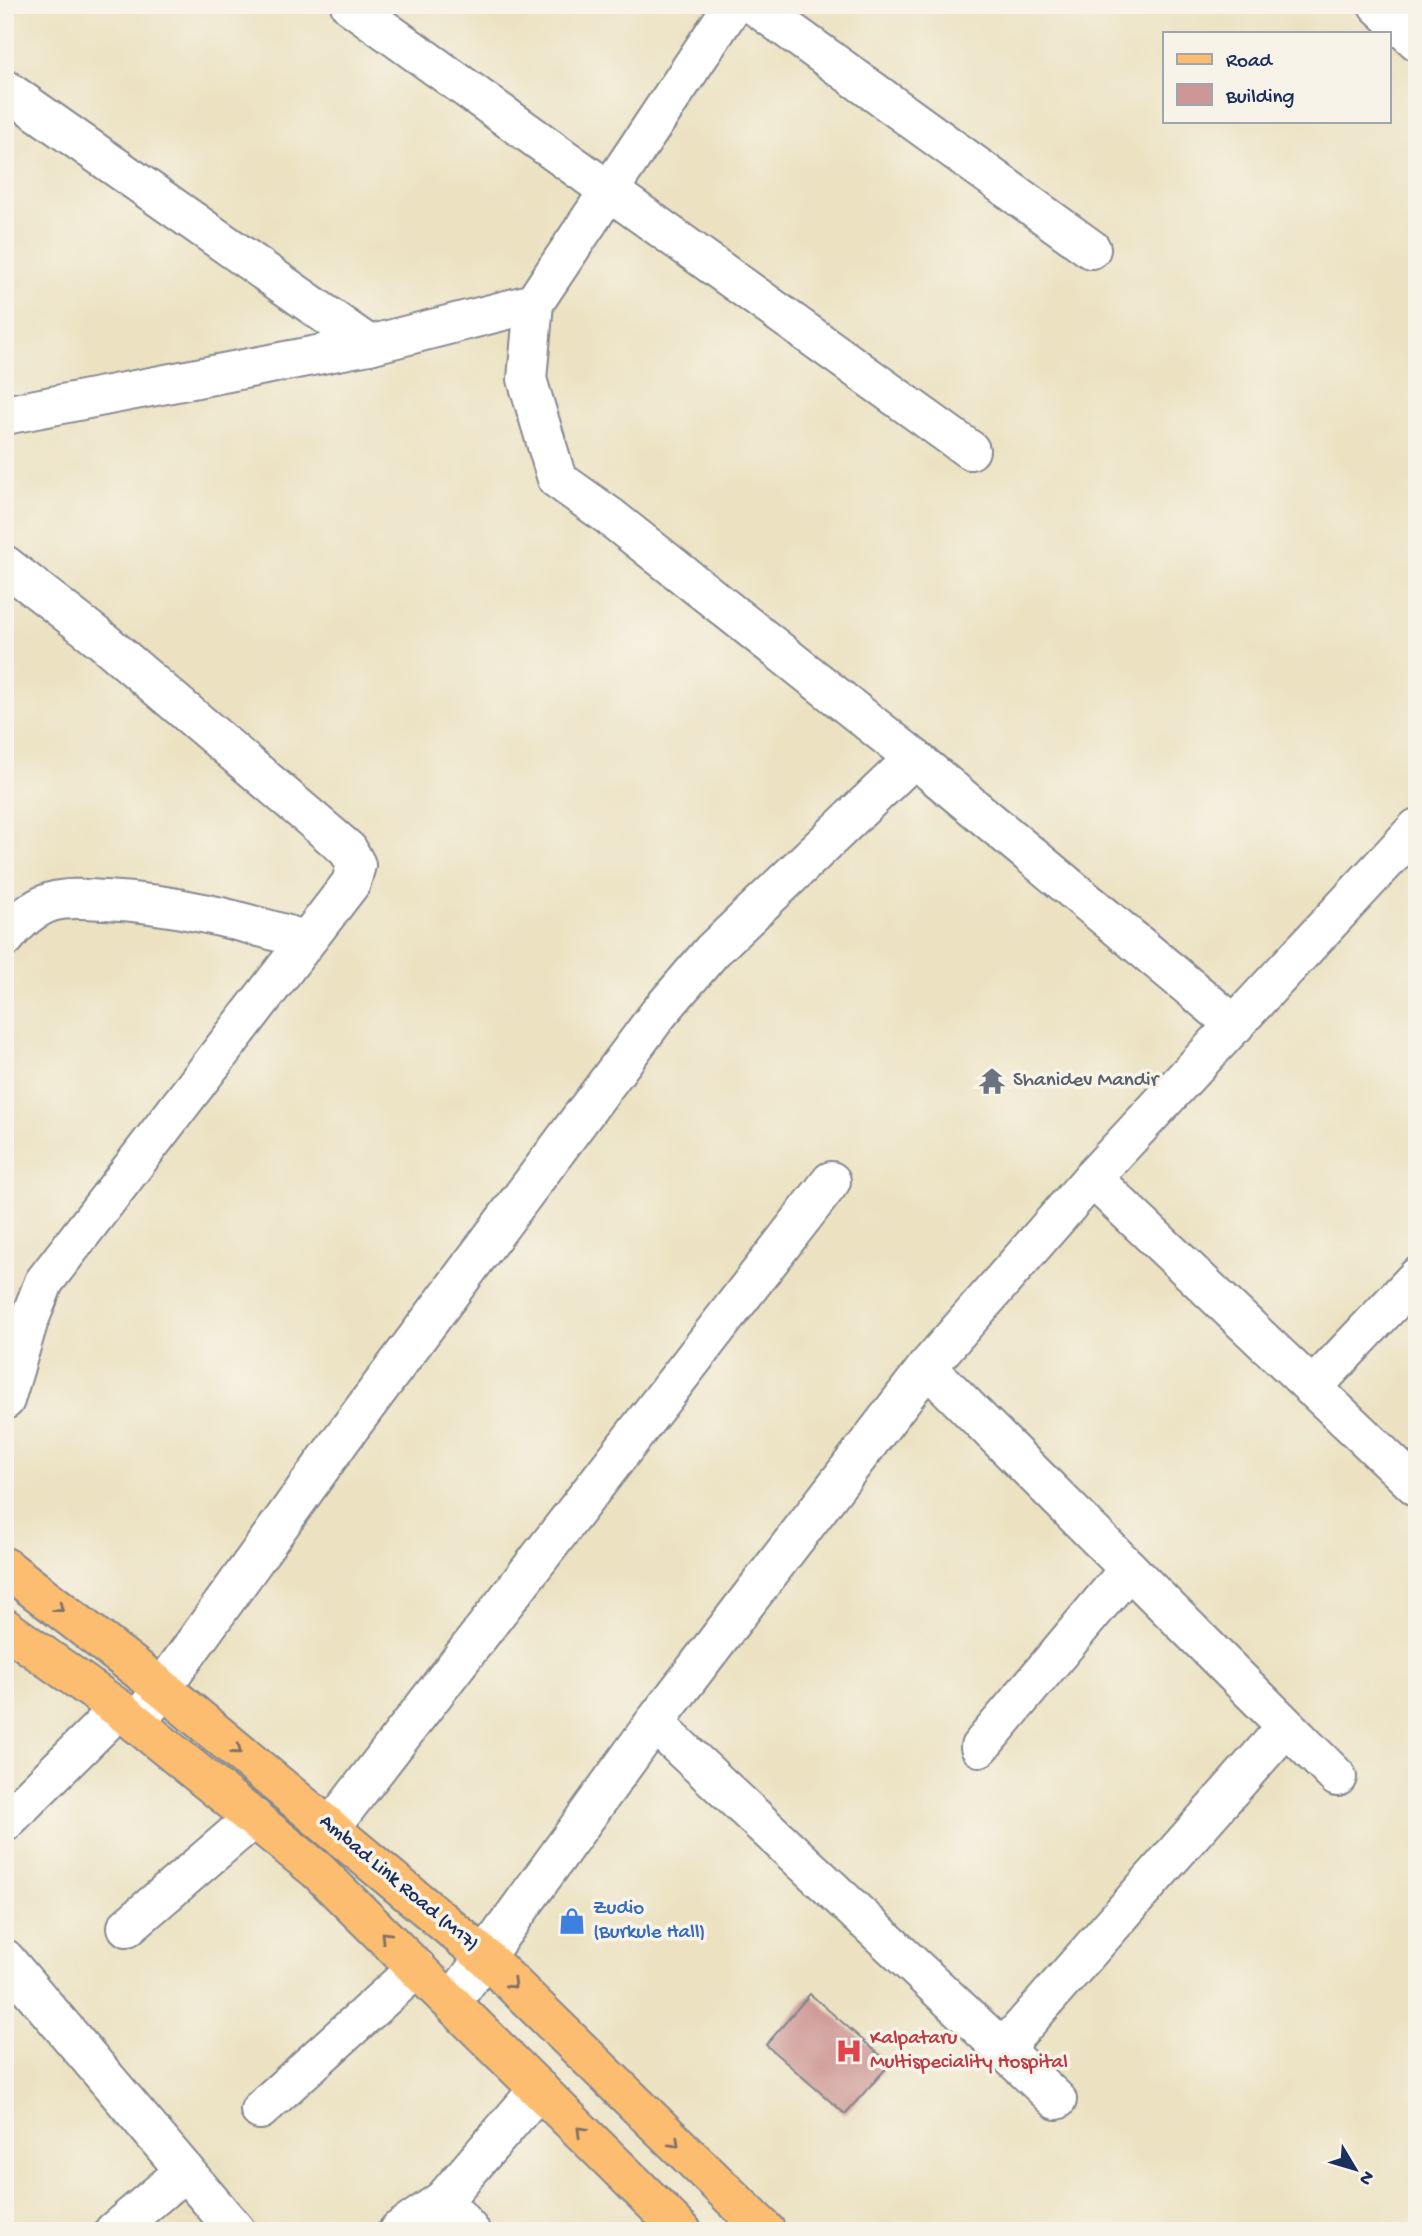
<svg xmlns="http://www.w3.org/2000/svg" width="1422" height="2236" viewBox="0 0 1422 2236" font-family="'Gochi Hand',sans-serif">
  <rect width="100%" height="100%" fill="#f7f3e8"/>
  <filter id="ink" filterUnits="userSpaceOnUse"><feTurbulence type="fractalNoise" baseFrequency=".0143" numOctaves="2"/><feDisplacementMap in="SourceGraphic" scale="14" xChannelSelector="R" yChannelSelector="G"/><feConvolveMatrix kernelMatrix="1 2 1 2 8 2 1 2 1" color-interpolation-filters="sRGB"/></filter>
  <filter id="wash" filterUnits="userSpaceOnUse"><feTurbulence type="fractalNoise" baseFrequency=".00686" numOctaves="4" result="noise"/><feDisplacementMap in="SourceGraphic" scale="28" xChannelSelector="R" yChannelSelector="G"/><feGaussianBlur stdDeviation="1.57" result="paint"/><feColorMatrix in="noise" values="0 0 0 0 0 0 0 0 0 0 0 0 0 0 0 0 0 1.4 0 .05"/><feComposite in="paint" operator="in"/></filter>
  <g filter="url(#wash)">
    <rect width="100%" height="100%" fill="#ece2c2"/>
    <g id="blocks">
      <polygon fill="#cd9795" points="810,1994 890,2064 845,2114 766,2045"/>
    </g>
  </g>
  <g filter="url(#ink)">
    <use href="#blocks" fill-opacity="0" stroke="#848890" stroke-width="2"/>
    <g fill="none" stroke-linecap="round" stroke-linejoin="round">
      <defs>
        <g id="minor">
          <polyline points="350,5 970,450"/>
          <polyline points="754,5 1091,249"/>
          <polyline points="1378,5 1417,41"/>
          <polyline points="5,89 369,345 5,415"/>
          <polyline points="534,303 527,379 557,479 609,516 914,758 1235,1025"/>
          <polyline points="369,345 534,303 733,5"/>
          <polyline points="5,565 103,641 348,850 356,865 351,883 44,1282 28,1323 5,1400"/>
          <path d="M5,938C16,923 33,908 51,902C67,897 88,899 105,900C174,903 238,920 305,940"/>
          <polyline points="1092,1178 1417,1487"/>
          <polyline points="927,1367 1337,1777"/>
          <polyline points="1312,1388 1417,1277"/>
          <polyline points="137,1723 343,1437 659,1013 712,951 914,758"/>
          <polyline points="654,1723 1057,2100"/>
          <polyline points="980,1747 1129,1569"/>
          <polyline points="5,1822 119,1709"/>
          <polyline points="331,1827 831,1181"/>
          <polyline points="127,1927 254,1818"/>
          <polyline points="5,1959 236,2231"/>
          <polyline points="452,2002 654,1723 927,1367 1092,1178 1417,828"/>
          <polyline points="1003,2049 1286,1727"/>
          <polyline points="260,2110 417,1968"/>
          <polyline points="443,2200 470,2231"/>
          <polyline points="114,2231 185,2171"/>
          <polyline points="398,2231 443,2200 539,2089"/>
        </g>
        <g id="major">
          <polyline points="5,1567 162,1688 485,1957 766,2231"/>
          <polyline points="5,1628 119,1709 317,1870 682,2231"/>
        </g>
      </defs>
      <use href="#minor" stroke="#848890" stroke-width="42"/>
      <use href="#major" stroke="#848890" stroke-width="42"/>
      <use href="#minor" stroke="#fff" stroke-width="38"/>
      <use href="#major" stroke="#fcbd6f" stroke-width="38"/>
    </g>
    <defs><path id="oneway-chevron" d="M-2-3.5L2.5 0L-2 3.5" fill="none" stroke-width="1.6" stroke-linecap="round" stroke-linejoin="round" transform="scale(1.75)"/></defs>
    <g stroke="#806f66">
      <use href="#oneway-chevron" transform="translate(59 1608) rotate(38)"/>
      <use href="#oneway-chevron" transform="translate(237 1750) rotate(39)"/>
      <use href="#oneway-chevron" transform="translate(385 1936) rotate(-135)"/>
      <use href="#oneway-chevron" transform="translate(512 1984) rotate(44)"/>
      <use href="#oneway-chevron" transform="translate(581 2131) rotate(-135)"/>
      <use href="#oneway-chevron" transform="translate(675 2143) rotate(44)"/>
    </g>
  </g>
  <defs>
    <symbol id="temple-bare" viewBox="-9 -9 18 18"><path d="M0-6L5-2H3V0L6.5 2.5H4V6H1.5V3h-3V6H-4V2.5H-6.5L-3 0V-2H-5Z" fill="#6b7280" stroke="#f7f3e8" stroke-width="2.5" paint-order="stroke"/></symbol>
    <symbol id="shop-bare" viewBox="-9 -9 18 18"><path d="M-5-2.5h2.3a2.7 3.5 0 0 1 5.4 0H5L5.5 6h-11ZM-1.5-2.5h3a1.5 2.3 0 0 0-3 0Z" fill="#3f7fe0" stroke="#f7f3e8" stroke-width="2.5" paint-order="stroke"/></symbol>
    <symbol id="hospital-bare" viewBox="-9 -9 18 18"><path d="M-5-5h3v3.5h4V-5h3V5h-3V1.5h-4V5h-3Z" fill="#e0444e" stroke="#f7f3e8" stroke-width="2.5" paint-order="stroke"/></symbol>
  </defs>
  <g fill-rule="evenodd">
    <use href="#temple-bare" x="973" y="1062" width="38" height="38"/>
    <use href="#shop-bare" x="553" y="1902" width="38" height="38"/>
    <use href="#hospital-bare" x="830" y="2032" width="38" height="38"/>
  </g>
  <g text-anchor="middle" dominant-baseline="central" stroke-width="7" stroke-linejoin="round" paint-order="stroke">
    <g font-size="21" fill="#5b616d" stroke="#f7f3e8" text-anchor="start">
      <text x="1013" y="1081">Shanidev Mandir</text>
    </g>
    <g font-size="21" fill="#1b2f5e" stroke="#f7f3e8">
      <text transform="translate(398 1884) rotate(40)">Ambad Link Road (M17)</text>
    </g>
    <g font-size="21" fill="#366cbe" stroke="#f7f3e8" text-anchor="start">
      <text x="593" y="1909">Zudio<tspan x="593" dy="24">(Burkule Hall)</tspan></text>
    </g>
    <g font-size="21" fill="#be3a42" stroke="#f7f3e8" text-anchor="start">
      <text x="870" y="2039">Kalpataru<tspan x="870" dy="24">Multispeciality Hospital</tspan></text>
    </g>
  </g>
  <rect width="1422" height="2236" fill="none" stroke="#f7f3e8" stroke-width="28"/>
  <rect x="1163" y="32" width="228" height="91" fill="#f7f3e8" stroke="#9fa5b1" stroke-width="2"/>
  <rect x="1177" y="54" width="35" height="10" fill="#fcbd6f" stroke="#9fa5b1" stroke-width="2"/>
  <text x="1226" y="66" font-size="21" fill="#1b2f5e">Road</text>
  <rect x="1177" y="84" width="35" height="21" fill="#cd9795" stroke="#9fa5b1" stroke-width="2"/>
  <text x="1226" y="102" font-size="21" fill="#1b2f5e">Building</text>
  <g transform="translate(1355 2169) rotate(128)" stroke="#f7f3e8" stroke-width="5" paint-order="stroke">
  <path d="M0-5L12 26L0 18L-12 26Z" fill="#1b2f5e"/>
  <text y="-10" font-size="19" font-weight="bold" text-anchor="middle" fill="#1b2f5e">N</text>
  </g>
</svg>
